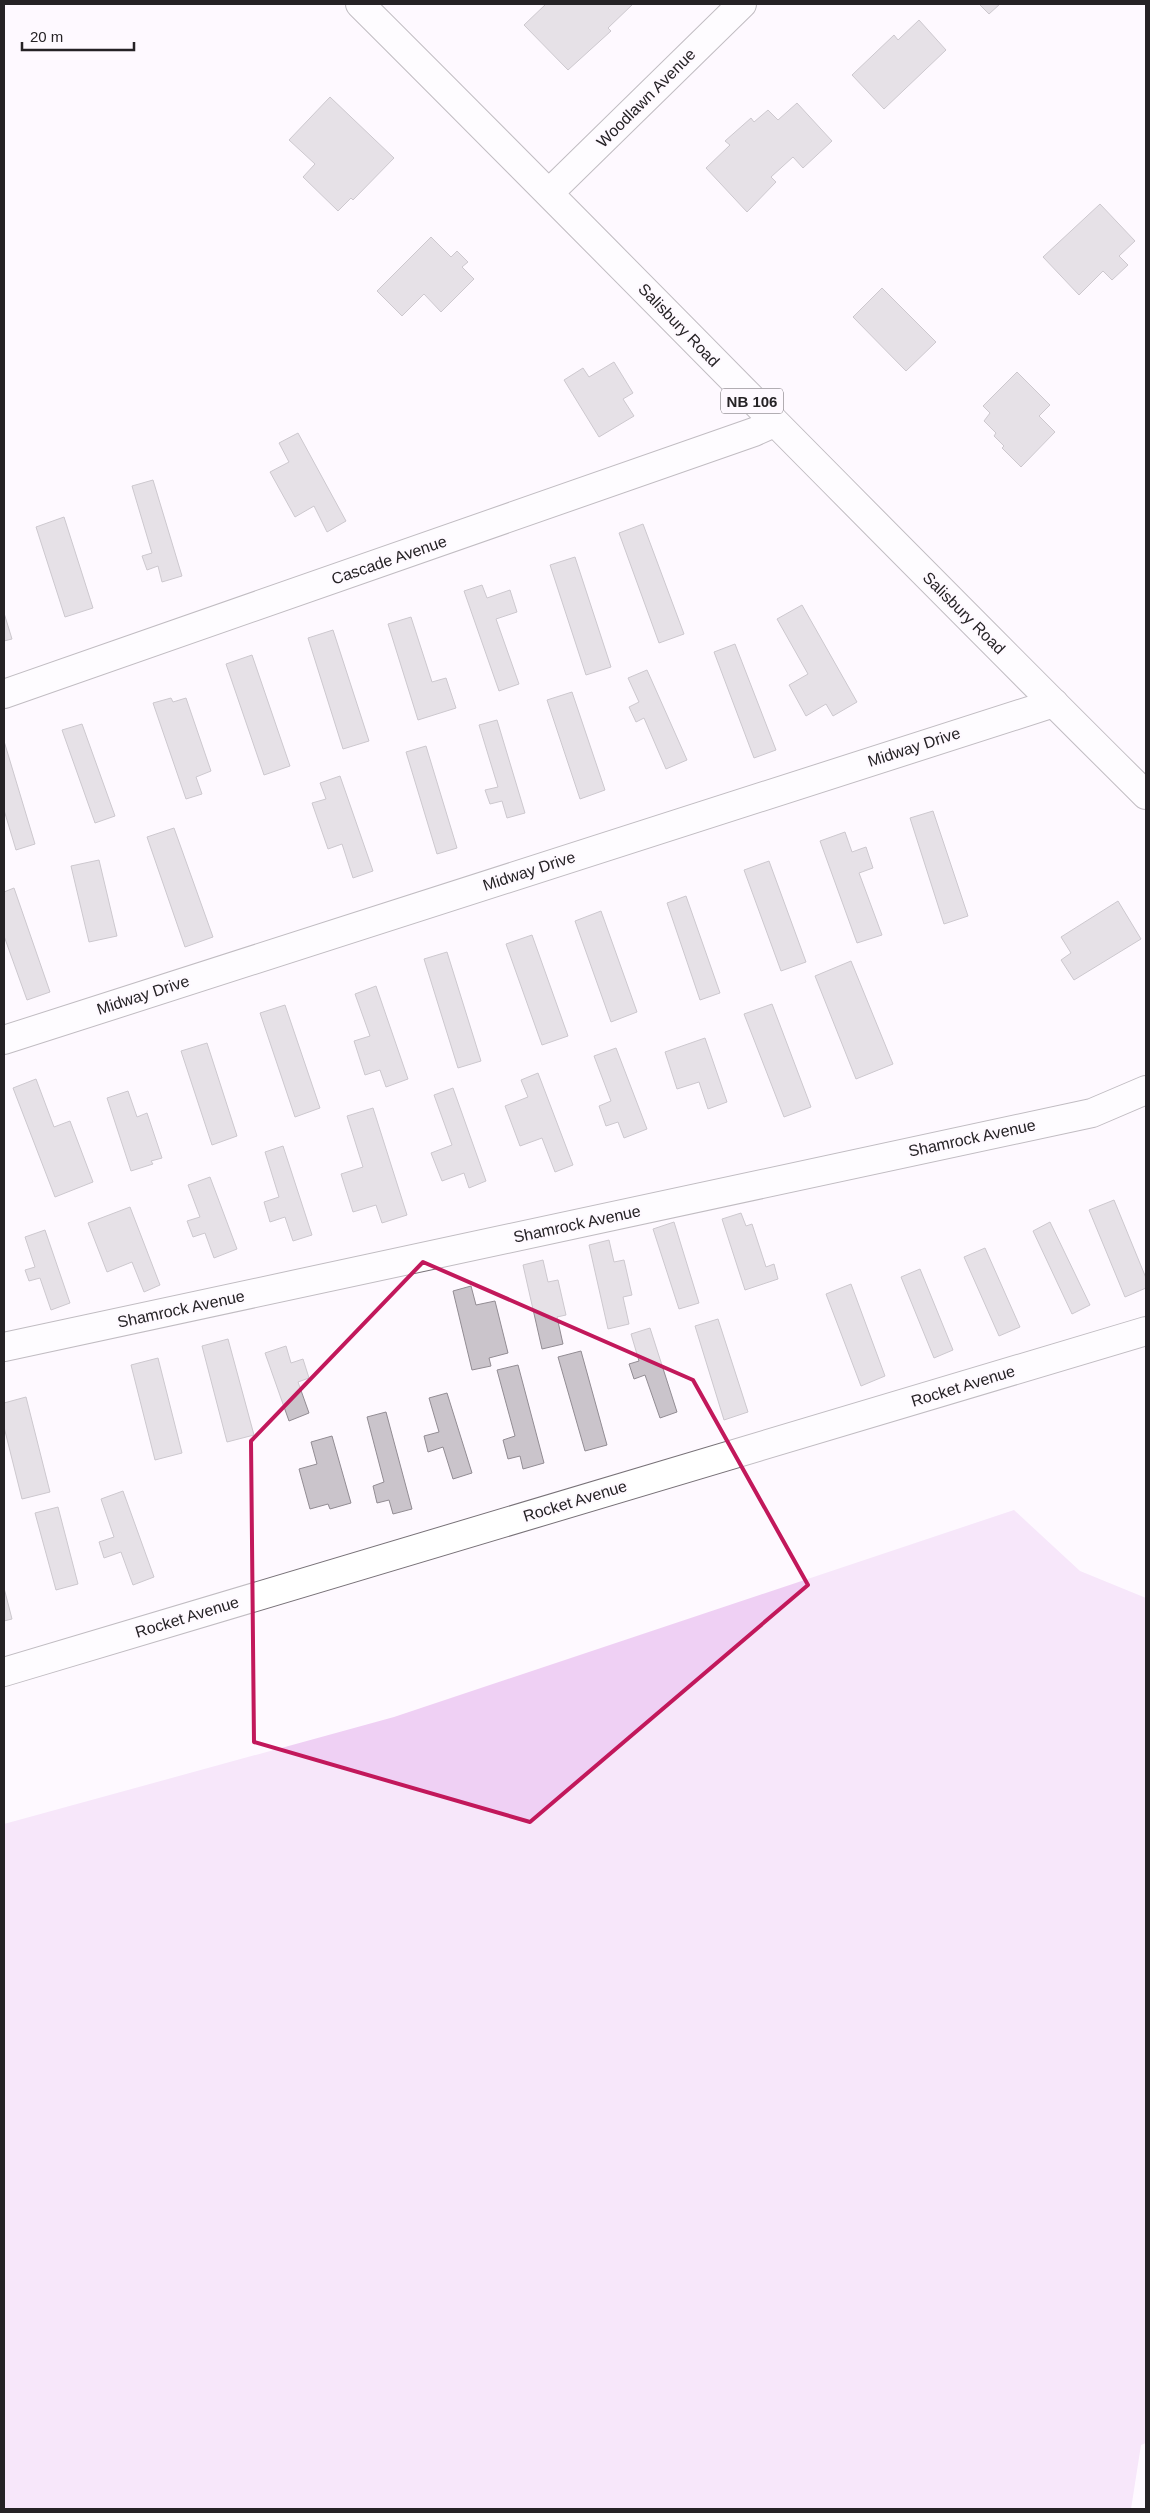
<svg xmlns="http://www.w3.org/2000/svg" width="1150" height="2513" viewBox="0 0 1150 2513" font-family="Helvetica,sans-serif">
  <rect width="100%" height="100%" fill="#fef9ff"/>
  <polygon fill="#efd0f4" points="1014,1510 1080,1571 1146,1598 1146,2443 1141,2445 1131,2509 4,2509 4,1824 394,1717"/>
  <g fill="#cac4cb" stroke="#928c93">
    <polygon points="546,4 633,4 608,28 611,31 568,70 524,25"/>
    <polygon points="979,4 1000,4 989,14"/>
    <polygon points="919,20 946,50 884,109 852,75 894,35 898,40"/>
    <polygon points="330,97 394,158 353,200 351,198 338,211 303,177 315,164 289,140"/>
    <polygon points="797,103 832,141 803,168 793,157 771,177 776,182 747,212 706,168 730,145 725,141 751,118 754,122 768,110 778,120"/>
    <polygon points="1100,204 1135,241 1119,256 1128,265 1112,280 1103,271 1079,295 1043,257"/>
    <polygon points="431,237 451,257 457,251 468,262 462,267 474,279 441,312 424,294 402,316 377,291"/>
    <polygon points="882,288 936,342 906,371 853,317"/>
    <polygon points="614,362 633,393 623,399 634,416 599,437 564,380 583,368 589,377"/>
    <polygon points="1017,372 1050,405 1039,416 1055,432 1021,467 1002,448 1004,446 994,436 996,433 984,421 990,413 983,406"/>
    <polygon points="298,433 346,521 327,532 314,506 295,517 270,472 289,462 279,443"/>
    <polygon points="153,480 182,576 162,582 158,566 147,570 142,556 152,553 132,486"/>
    <polygon points="64,517 93,608 65,617 36,527"/>
    <polygon points="643,524 684,634 659,643 619,533"/>
    <polygon points="575,557 611,667 586,675 550,565"/>
    <polygon points="482,585 487,598 510,590 517,612 496,619 519,684 499,691 464,591"/>
    <polygon points="802,605 857,702 833,716 826,704 806,716 789,685 808,674 777,619"/>
    <polygon points="4,613 12,639 4,641"/>
    <polygon points="411,617 432,682 446,678 456,708 418,720 388,624"/>
    <polygon points="333,630 369,741 343,749 308,638"/>
    <polygon points="735,644 776,750 754,758 714,652"/>
    <polygon points="252,655 290,766 264,775 226,664"/>
    <polygon points="647,670 687,760 666,769 644,718 636,722 629,707 639,702 628,678"/>
    <polygon points="572,692 605,790 580,799 547,700"/>
    <polygon points="171,698 173,702 186,698 211,771 196,777 202,794 186,799 153,703"/>
    <polygon points="497,720 525,813 507,818 502,801 490,804 485,790 498,787 479,725"/>
    <polygon points="82,724 115,816 95,823 62,730"/>
    <polygon points="4,741 35,844 16,850 4,810"/>
    <polygon points="426,746 457,848 437,854 406,752"/>
    <polygon points="340,776 373,871 353,878 342,844 328,849 312,803 326,799 320,783"/>
    <polygon points="933,811 968,916 944,924 910,818"/>
    <polygon points="174,828 213,937 185,947 147,837"/>
    <polygon points="845,832 852,852 866,847 873,868 859,873 882,935 857,943 820,841"/>
    <polygon points="99,860 117,936 89,942 71,866"/>
    <polygon points="769,861 806,962 781,971 744,870"/>
    <polygon points="14,888 50,992 27,1000 4,936 4,892"/>
    <polygon points="686,896 720,993 700,1000 667,903"/>
    <polygon points="1118,901 1141,939 1074,980 1061,960 1071,953 1061,937"/>
    <polygon points="601,911 637,1012 611,1022 575,921"/>
    <polygon points="532,935 568,1036 542,1045 506,944"/>
    <polygon points="447,952 481,1061 458,1068 424,959"/>
    <polygon points="851,961 893,1064 856,1079 815,976"/>
    <polygon points="376,986 408,1079 386,1087 380,1070 365,1075 354,1041 370,1036 355,994"/>
    <polygon points="772,1004 811,1107 784,1117 744,1014"/>
    <polygon points="285,1005 320,1108 295,1117 260,1013"/>
    <polygon points="705,1038 727,1102 708,1109 699,1082 677,1089 665,1052"/>
    <polygon points="207,1043 237,1136 212,1145 181,1051"/>
    <polygon points="616,1048 647,1129 624,1138 618,1122 606,1126 599,1106 611,1101 594,1056"/>
    <polygon points="538,1073 573,1165 555,1172 542,1138 520,1146 505,1106 528,1097 521,1080"/>
    <polygon points="36,1079 54,1127 70,1121 93,1182 55,1197 13,1088"/>
    <polygon points="453,1088 486,1181 469,1188 464,1173 442,1181 431,1153 452,1145 434,1095"/>
    <polygon points="128,1091 137,1117 147,1113 162,1158 151,1161 153,1164 131,1171 107,1098"/>
    <polygon points="373,1108 407,1215 382,1223 376,1205 353,1212 341,1174 363,1167 347,1116"/>
    <polygon points="283,1146 312,1235 293,1241 285,1217 270,1222 264,1202 279,1197 265,1152"/>
    <polygon points="210,1177 237,1249 214,1258 205,1233 193,1237 187,1221 200,1217 188,1185"/>
    <polygon points="1114,1200 1146,1278 1146,1288 1125,1297 1089,1210"/>
    <polygon points="130,1207 160,1285 144,1292 132,1262 107,1272 88,1223"/>
    <polygon points="741,1213 746,1226 752,1224 766,1267 774,1264 778,1279 745,1290 722,1219"/>
    <polygon points="674,1222 699,1303 679,1309 653,1229"/>
    <polygon points="1050,1222 1090,1305 1072,1314 1033,1231"/>
    <polygon points="45,1230 70,1303 51,1310 40,1278 29,1281 25,1270 35,1267 25,1237"/>
    <polygon points="609,1240 614,1262 624,1260 632,1295 623,1297 629,1324 608,1329 589,1245"/>
    <polygon points="985,1248 1020,1327 999,1336 964,1257"/>
    <polygon points="543,1260 548,1282 558,1280 566,1315 557,1317 563,1344 542,1349 523,1265"/>
    <polygon points="920,1269 953,1350 934,1358 901,1277"/>
    <polygon points="851,1284 885,1376 861,1386 826,1294"/>
    <polygon points="471,1286 476,1305 495,1301 508,1353 489,1358 491,1366 472,1370 453,1291"/>
    <polygon points="718,1319 748,1412 724,1420 695,1326"/>
    <polygon points="650,1328 677,1412 660,1418 645,1375 634,1379 629,1364 639,1361 631,1334"/>
    <polygon points="228,1339 254,1435 227,1442 202,1346"/>
    <polygon points="286,1346 291,1363 303,1359 309,1378 298,1382 309,1413 289,1421 265,1353"/>
    <polygon points="581,1351 607,1445 585,1451 558,1357"/>
    <polygon points="158,1358 182,1453 155,1460 131,1365"/>
    <polygon points="518,1365 544,1463 523,1469 520,1456 508,1459 503,1440 515,1436 497,1370"/>
    <polygon points="447,1393 472,1473 453,1479 443,1447 428,1452 424,1436 439,1432 429,1398"/>
    <polygon points="26,1397 50,1492 22,1499 4,1427 4,1403"/>
    <polygon points="386,1412 412,1509 393,1514 389,1500 377,1503 373,1486 384,1482 367,1417"/>
    <polygon points="332,1436 351,1503 330,1509 328,1504 310,1509 299,1469 317,1464 311,1442"/>
    <polygon points="123,1491 154,1577 133,1585 121,1552 104,1558 99,1542 114,1537 101,1499"/>
    <polygon points="58,1507 78,1584 56,1590 35,1513"/>
    <polygon points="4,1588 12,1619 4,1621"/>
  </g>
  <g fill="none" stroke-linecap="round" stroke-linejoin="round">
    <defs>
      <g id="minor">
        <polyline points="549,193 742,4"/>
        <polyline points="4,694 754,432 774,423"/>
        <polyline points="4,1040 1054,703"/>
        <polyline points="4,1347 1092,1113 1146,1090"/>
        <polyline points="4,1672 1146,1331"/>
      </g>
      <path id="major" d="M360,4C623,266 882,533 1146,795"/>
    </defs>
    <use href="#minor" stroke="#787278" stroke-width="30"/>
    <use href="#major" stroke="#787278" stroke-width="30"/>
    <use href="#minor" stroke="#fff" stroke-width="28"/>
    <use href="#major" stroke="#fff" stroke-width="28"/>
  </g>
  <path d="M0 0H1150V2513H0ZM423,1262L693,1380L808,1585L530,1822L254,1742L251,1441Z" fill="#fef9ff" fill-opacity=".55" fill-rule="evenodd"/>
  <path fill="none" stroke="#c2185b" stroke-width="4" stroke-linejoin="round" d="M423,1262L693,1380L808,1585L530,1822L254,1742L251,1441Z"/>
  <g text-anchor="middle" dominant-baseline="central" stroke-width="4" stroke-linejoin="round" paint-order="stroke">
    <rect fill="#fef9ff" stroke="#666266" stroke-width="1" x="721" y="388.5" width="62" height="25" rx="4"/>
    <g font-size="15" font-weight="bold" fill="#252225">
      <text x="752" y="401">NB 106</text>
    </g>
    <g font-size="16" fill="#252225" stroke="#fef9ff">
      <text transform="translate(646 98) rotate(-45)">Woodlawn Avenue</text>
      <text transform="translate(679 325) rotate(46)">Salisbury Road</text>
      <text transform="translate(389 560) rotate(-19)">Cascade Avenue</text>
      <text transform="translate(964 613) rotate(45)">Salisbury Road</text>
      <text transform="translate(914 747) rotate(-18)">Midway Drive</text>
      <text transform="translate(529 871) rotate(-18)">Midway Drive</text>
      <text transform="translate(143 995) rotate(-18)">Midway Drive</text>
      <text transform="translate(972 1138) rotate(-12)">Shamrock Avenue</text>
      <text transform="translate(577 1224) rotate(-12)">Shamrock Avenue</text>
      <text transform="translate(181 1309) rotate(-12)">Shamrock Avenue</text>
      <text transform="translate(963 1386) rotate(-17)">Rocket Avenue</text>
      <text transform="translate(575 1501) rotate(-17)">Rocket Avenue</text>
      <text transform="translate(187 1617) rotate(-17)">Rocket Avenue</text>
    </g>
  </g>
  <rect width="1150" height="2513" fill="none" stroke="#252225" stroke-width="10"/>
  <path d="M22 42v8h112v-8" fill="none" stroke="#252225" stroke-width="2.5"/>
  <text x="30" y="42" font-size="15" fill="#252225" stroke="#fef9ff" stroke-width="4" paint-order="stroke">20 m</text>
</svg>
